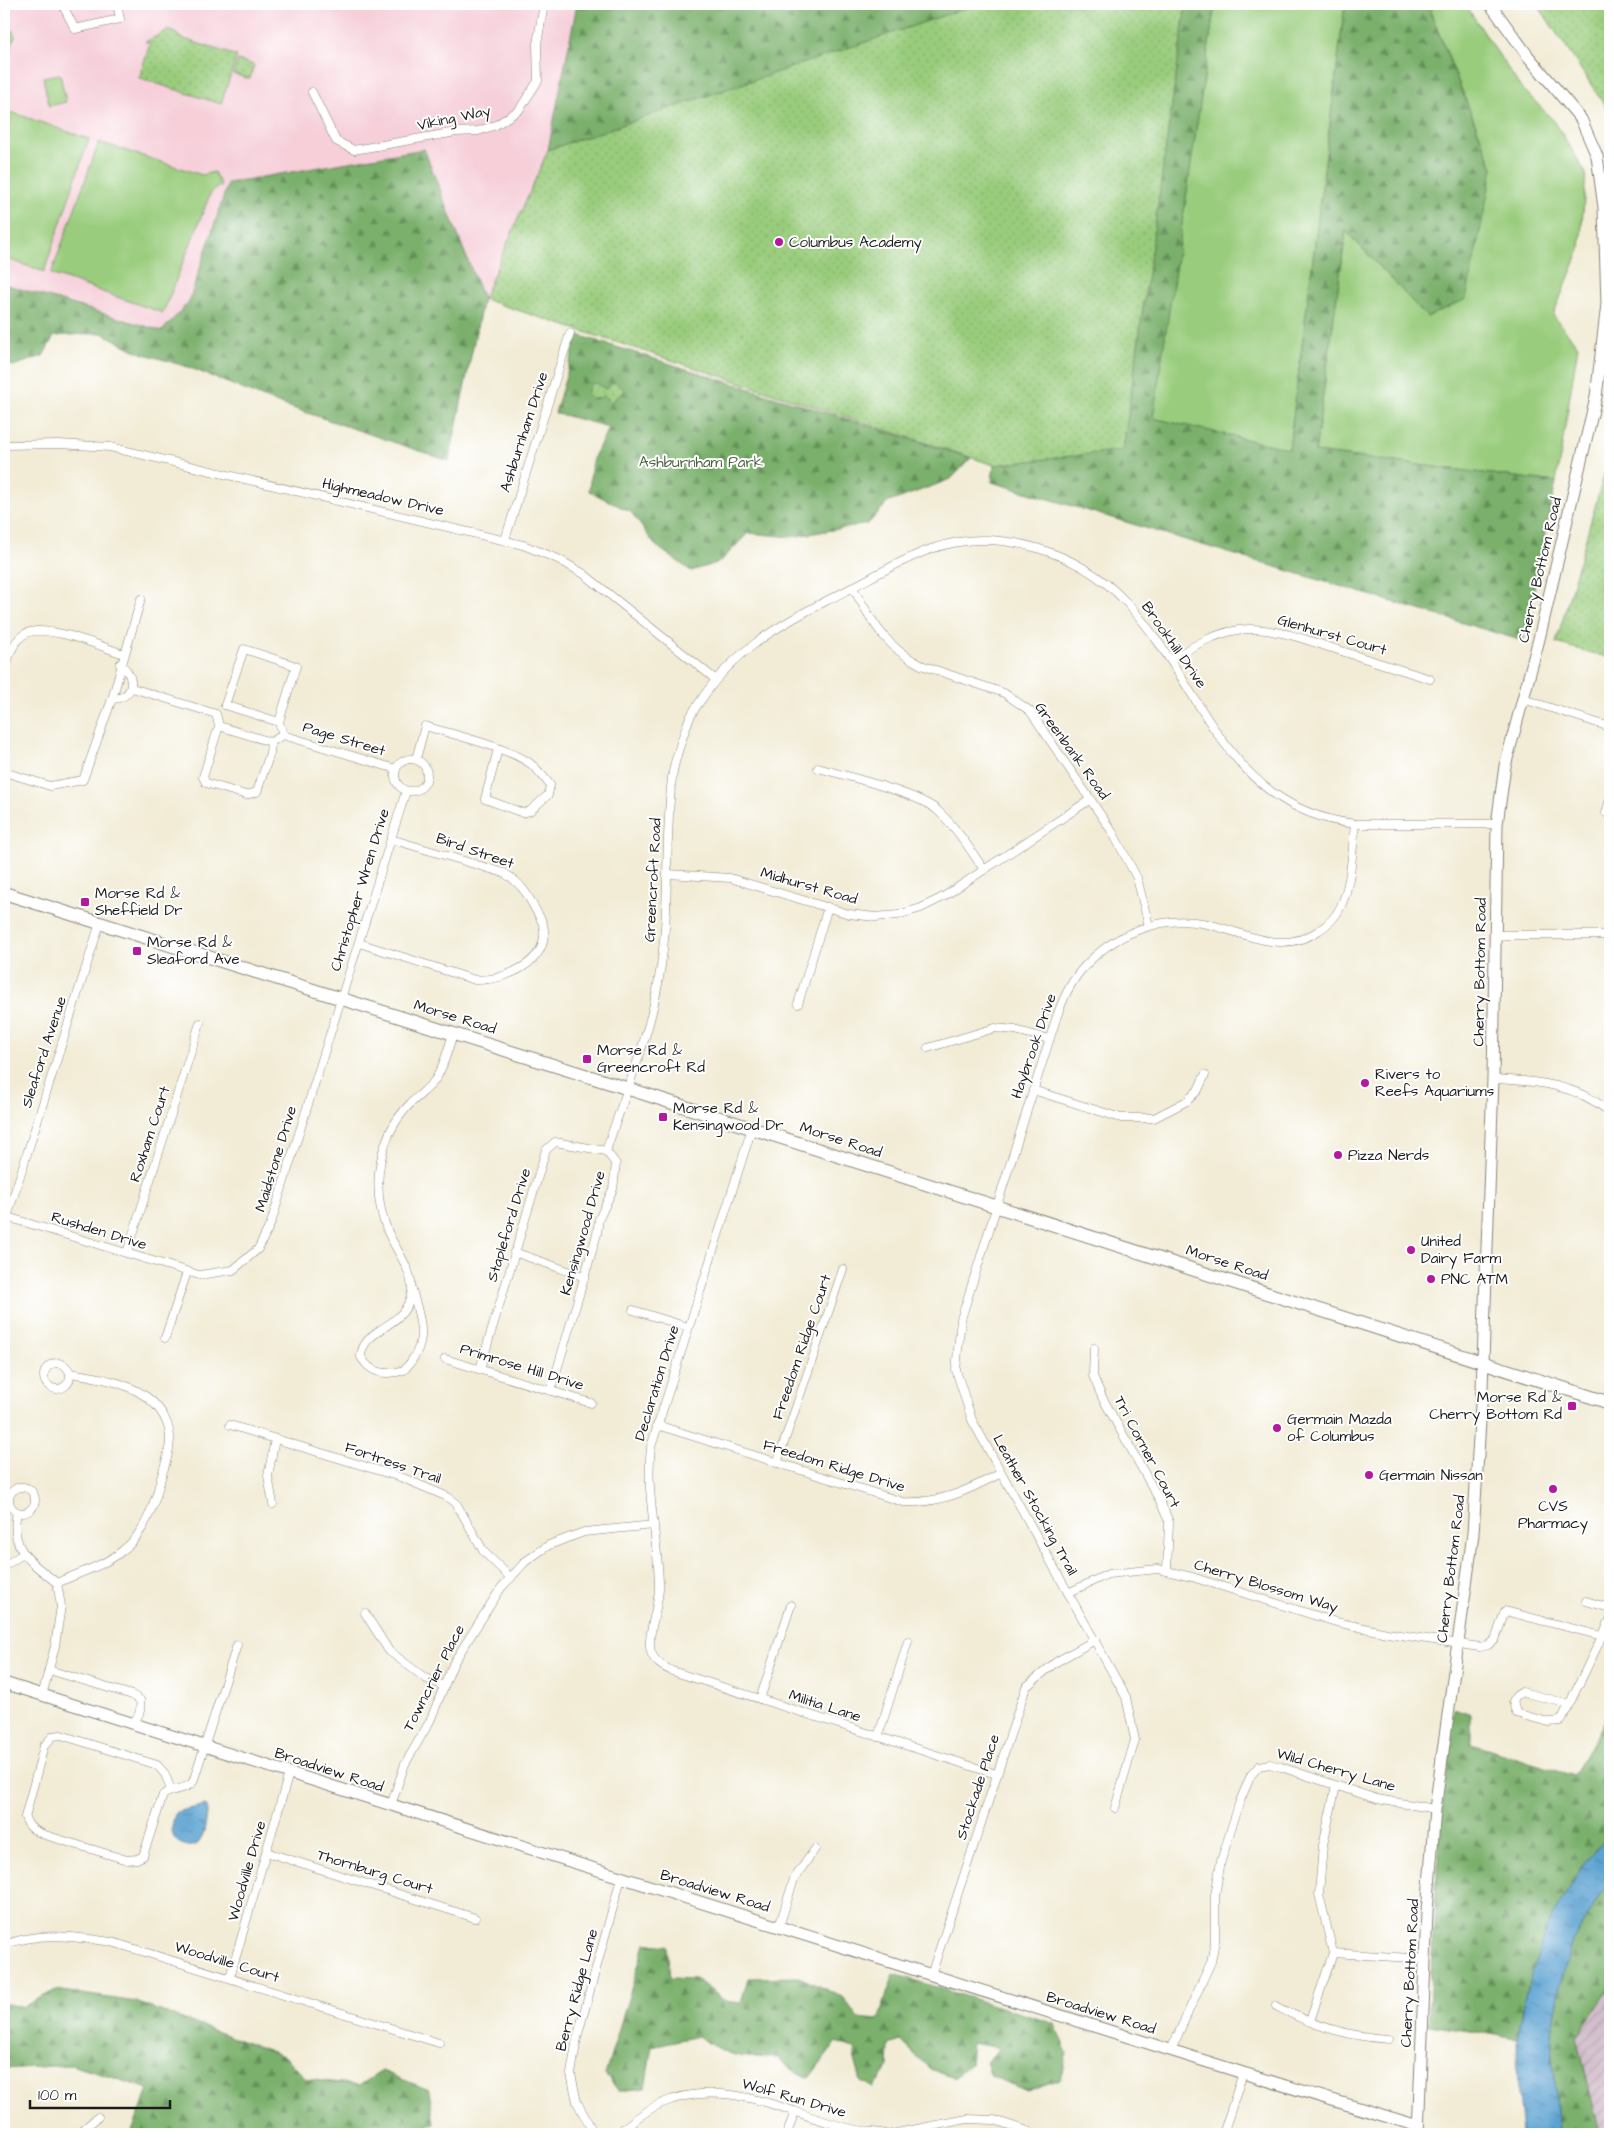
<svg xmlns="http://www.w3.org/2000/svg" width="1614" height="2138" viewBox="0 0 1614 2138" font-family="'Architects Daughter',sans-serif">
  <defs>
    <pattern id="industrial-furrows" width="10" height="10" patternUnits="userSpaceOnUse" patternTransform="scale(1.25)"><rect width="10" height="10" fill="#d1bdcb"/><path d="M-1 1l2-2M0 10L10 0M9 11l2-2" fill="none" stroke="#b3a2ae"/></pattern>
    <pattern id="forest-firs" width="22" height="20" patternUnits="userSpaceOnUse" patternTransform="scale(1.25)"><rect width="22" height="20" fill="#7ab06c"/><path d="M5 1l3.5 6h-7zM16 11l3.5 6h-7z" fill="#638e58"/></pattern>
    <pattern id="park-dots" width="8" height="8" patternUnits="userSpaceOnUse" patternTransform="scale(1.25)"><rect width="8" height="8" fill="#99cc7c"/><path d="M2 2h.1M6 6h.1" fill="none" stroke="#83af6b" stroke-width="1.8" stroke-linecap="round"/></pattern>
    <pattern id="water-ripples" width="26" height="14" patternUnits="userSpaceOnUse" patternTransform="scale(1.25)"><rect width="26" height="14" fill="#5ba2d1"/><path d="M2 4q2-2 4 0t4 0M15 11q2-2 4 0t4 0" fill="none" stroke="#4a83a9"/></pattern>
  </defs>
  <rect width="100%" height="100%" fill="#fff"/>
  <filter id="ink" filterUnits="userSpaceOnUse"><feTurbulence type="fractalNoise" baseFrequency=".02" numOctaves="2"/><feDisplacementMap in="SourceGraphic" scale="10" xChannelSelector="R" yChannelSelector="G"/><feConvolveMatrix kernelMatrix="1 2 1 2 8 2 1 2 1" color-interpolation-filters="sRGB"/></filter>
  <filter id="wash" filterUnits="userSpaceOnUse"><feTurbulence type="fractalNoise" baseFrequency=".0096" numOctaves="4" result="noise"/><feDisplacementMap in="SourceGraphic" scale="20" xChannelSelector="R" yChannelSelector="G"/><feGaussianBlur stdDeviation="1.12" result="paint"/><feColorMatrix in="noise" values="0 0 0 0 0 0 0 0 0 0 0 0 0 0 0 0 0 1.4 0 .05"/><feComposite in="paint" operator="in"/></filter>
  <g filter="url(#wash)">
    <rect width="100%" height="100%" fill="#f2ecd6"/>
    <polygon fill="#f6cfd9" points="4,4 1186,4 1123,450 994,465 971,458 483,299 350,201 162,331 4,284"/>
    <polygon fill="url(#industrial-furrows)" points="1610,1988 1610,2134 1599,2134 1576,2037"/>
    <g fill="#99cc7c" stroke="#5a744c">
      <polygon points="1215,4 1345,4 1289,450 1152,418"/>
      <polygon points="1435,4 1465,4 1519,85 1555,122 1586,173 1580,250 1553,315 1578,346 1556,482 1315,452 1346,231 1427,316 1493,168 1430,11"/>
      <polygon points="4,22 8,23 15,36 4,67"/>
      <polygon points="60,74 66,102 49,106 43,77"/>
      <polygon points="11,112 89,139 44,272 4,258 4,132"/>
      <polygon points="99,142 202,175 214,172 221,185 211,192 163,313 51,274"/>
    </g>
    <g fill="url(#forest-firs)" stroke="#4b6644">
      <polygon points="577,4 978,4 548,150"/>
      <polygon points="1186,4 1215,4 1153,418 1289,449 1345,4 1435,4 1430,12 1493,168 1466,299 1427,317 1346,231 1315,452 1556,482 1523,641 992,482 994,465 1123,450"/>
      <polygon points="424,149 483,299 449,461 269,400 191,368 138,352 102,333 54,336 43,356 13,366 4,362 4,284 162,331 189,302 228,183"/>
      <polygon points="578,335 971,458 951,479 887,503 868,524 791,537 748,533 720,562 691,571 655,545 631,512 589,491 592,461 609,427 555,413"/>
      <polygon points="1454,1708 1471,1714 1471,1744 1574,1776 1610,1709 1610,1835 1585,1863 1529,1980 1517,2038 1428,2025 1438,1852"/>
      <polygon points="1610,1881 1610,1988 1576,2037 1599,2134 1559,2134 1551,2033 1560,1986 1572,1941"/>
      <path d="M645,1943L667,1946L670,1978L696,1979L725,2001L741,2003L748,1978L799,1977L844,1998L858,2018L878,2020L894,1974L1055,2024L1067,2053L1060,2079L1027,2091L991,2076L986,2062L1000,2048L972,2043L970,2064L954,2078L930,2069L901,2041L889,2045L888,2067L873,2088L861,2081L854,2056L856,2049L837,2042L809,2078L792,2070L778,2058C739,2057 731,2059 698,2036L652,2046L645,2088L619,2091L605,2075Z"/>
      <polygon points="56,1990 136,2002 286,2057 306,2079 360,2085 382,2071 429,2090 434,2123 399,2134 131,2134 149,2089 71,2065 4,2069 4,2003 22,2007"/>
    </g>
    <g fill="url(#park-dots)" stroke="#5a744c">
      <polygon points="978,4 1186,4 1123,450 994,465 483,299 548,150"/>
      <polygon points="1537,4 1610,4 1610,113"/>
      <polygon points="168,30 174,32 181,38 237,56 221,104 139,78 150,43 145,42"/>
      <polygon points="238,60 254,65 250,79 233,74"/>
      <polygon points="614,382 625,390 611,402 603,395 600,398 592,399 587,394 591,383 598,384 605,389"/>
      <polygon points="1610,454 1610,658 1556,643"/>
    </g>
    <g fill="url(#water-ripples)" stroke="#3c5f76">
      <path d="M206,1805L208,1809C206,1818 205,1840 196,1845C192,1847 188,1846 184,1845C168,1840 171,1824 176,1812Z"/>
      <polygon points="1610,1835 1610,1881 1572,1941 1560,1986 1551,2033 1559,2134 1522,2134 1518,2094 1517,2038 1529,1980 1551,1918 1585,1863"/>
    </g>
  </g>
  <g filter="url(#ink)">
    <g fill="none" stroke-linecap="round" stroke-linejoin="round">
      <defs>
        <g id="street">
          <polyline points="62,4 75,29 120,19 117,4"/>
          <polyline points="312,92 336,141 354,150 456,132 478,131 496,125 519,110 538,81 537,44 544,4"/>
          <polyline points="4,445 59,444 110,447 523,545 558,559 584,574 715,679"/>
          <polyline points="505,540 570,333"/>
          <path d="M853,588C873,622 884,646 921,665L1004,693L1030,711L1113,833L1137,878L1149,926"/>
          <path d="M1171,660C1194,645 1220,630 1249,629C1278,629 1307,640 1335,649C1367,659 1399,669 1430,679"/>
          <path d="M4,673C8,660 11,644 23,635C42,621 102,647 124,654"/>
          <polyline points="132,688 216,714 219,726 271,742 283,735 396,769"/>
          <path d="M112,699C135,698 137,677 120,664"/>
          <polyline points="1523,699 1610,727"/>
          <polyline points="225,705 244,649 296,666 279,722"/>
          <polyline points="225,705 279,722 283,735"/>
          <polyline points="219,726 203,777 206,783 246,795 257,792 270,753 271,742"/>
          <circle cx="411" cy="775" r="16"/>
          <path d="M416,759L425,726C455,735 498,745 525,760C534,765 544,777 550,785L548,795L530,811L523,813L485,799L498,749"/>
          <path d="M818,768C846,776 917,793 937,810C956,827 970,849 984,870"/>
          <polyline points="4,772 50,786 83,780 112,699 141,599"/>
          <polyline points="1606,813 1610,799"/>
          <polyline points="668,874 730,878 849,914 875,917 898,915 921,908 943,897 1091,799"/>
          <polyline points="1496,935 1610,935"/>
          <path d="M359,943L475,980C504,981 552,962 543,924C541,919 537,912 534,907C526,891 519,882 504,873L391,839"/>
          <polyline points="798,1004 828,907"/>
          <polyline points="928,1048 995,1028 1015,1030 1049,1039"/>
          <path d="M1493,1079C1536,1081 1576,1084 1610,1112"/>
          <polyline points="1033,1090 1121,1118 1154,1118 1187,1101 1198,1090 1205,1075"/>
          <path d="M752,1128L651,1447C645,1494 659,1541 659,1588C659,1606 646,1637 651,1652C654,1662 663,1667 672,1671L996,1774"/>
          <path d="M606,1151C624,1096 650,1036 659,978C671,912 664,844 672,778C674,760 682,739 688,722C691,714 696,707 701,700C732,653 777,626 826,601C861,584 895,562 931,549C998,525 1079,552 1126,602C1204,685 1224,808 1355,824H1497"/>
          <polyline points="4,1216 199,1275 233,1270 258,1249 271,1223 406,791"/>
          <polyline points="7,1217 100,923"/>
          <polyline points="514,1252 585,1277"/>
          <polyline points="127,1253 200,1023"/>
          <path d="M412,1289C420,1321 431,1342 404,1370C386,1376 371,1374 361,1357C362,1329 400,1329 410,1299C418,1276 396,1251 388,1232C380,1213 377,1192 379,1172C382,1146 391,1123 410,1104C418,1096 428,1089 435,1080C444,1067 448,1049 453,1034"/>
          <polyline points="633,1310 688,1327"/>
          <polyline points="165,1338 187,1272"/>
          <polyline points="1094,1348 1093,1376 1102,1397 1160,1501 1169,1522 1167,1570"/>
          <polyline points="445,1359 591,1403"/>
          <circle cx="57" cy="1376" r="13"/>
          <polyline points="480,1369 546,1150 555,1142 606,1151"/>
          <polyline points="551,1390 597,1234 599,1219 613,1189 616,1164 606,1151"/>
          <polyline points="230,1425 403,1478 448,1497 456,1503 484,1552 511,1578"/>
          <path d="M657,1425L903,1502C940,1504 969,1490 1001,1473"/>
          <polyline points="777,1463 843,1269"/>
          <circle cx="22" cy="1500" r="13"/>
          <polyline points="273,1504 268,1476 275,1439"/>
          <path d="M17,1512C9,1550 31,1562 57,1583L61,1606L55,1646L42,1696"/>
          <polyline points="4,1566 23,1554"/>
          <path d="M57,1583C78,1573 104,1566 122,1551C143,1536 154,1506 160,1482C164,1466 173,1446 169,1430C159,1387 106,1378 70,1373"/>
          <polyline points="1068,1593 1108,1574 1158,1569 1192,1577 1336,1622 1387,1633 1480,1647 1488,1645 1495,1640 1505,1611 1602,1636"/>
          <polyline points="1586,1601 1610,1608"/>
          <polyline points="365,1613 389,1651 425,1678 444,1686"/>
          <path d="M49,1670L132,1695L140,1700C142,1710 139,1716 132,1724"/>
          <polyline points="760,1699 791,1605"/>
          <polyline points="1569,1704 1522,1692 1516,1696 1513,1701 1516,1713 1548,1722 1561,1721 1610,1620"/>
          <polyline points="878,1737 908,1641"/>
          <path d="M171,1790L165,1774L157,1765L61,1735L53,1736L44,1746L25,1817C28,1828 35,1831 45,1835L127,1860L137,1859L143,1856L163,1795C172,1788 185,1791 193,1782L237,1645"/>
          <polyline points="391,1805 405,1764 430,1721 454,1662 501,1588 526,1561 549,1545 584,1532 654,1525"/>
          <path d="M1115,1808L1135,1740L1126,1697L972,1420L956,1370L961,1319L1056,1019C1062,1001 1072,979 1085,966C1113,935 1160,915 1202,923C1242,930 1279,957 1318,931C1328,925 1336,917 1341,906C1352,881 1352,851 1355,824"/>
          <polyline points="266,1852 475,1918"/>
          <polyline points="779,1927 794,1879 815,1849"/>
          <path d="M4,1945C42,1931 73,1937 112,1942L439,2043"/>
          <polyline points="1333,1953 1426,1959"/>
          <polyline points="931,1975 1026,1687 1056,1662 1095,1640"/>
          <polyline points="230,1977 289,1773"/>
          <path d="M1276,2006C1311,2025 1350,2037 1389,2039"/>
          <polyline points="1310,2021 1333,1953 1319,1894 1323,1845 1336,1786"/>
          <polyline points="1171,2050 1211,1962 1215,1941 1215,1895 1221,1861 1240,1801 1251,1775 1259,1766 1269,1764 1281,1767 1377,1799 1435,1809"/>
          <polyline points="78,2134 98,2117"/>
          <polyline points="594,2134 577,2102 571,2074 577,2038 621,1878"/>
          <path d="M616,2134C630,2124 644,2111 660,2104C724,2075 787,2113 848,2128C861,2131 874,2132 886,2134"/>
          <polyline points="787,2134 795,2111"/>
          <polyline points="892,2134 967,2119 994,2120 1037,2134"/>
          <polyline points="1223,2134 1243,2073"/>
        </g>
        <g id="secondary">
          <polyline points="4,1683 1243,2073 1418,2126"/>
          <polyline points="1418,2134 1427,1912 1435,1809 1473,1534 1482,1389 1493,1079 1497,824 1505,766 1539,639 1596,397 1607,304 1604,207 1597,156 1581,119 1528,56 1490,4"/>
        </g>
        <polyline id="primary" points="4,893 626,1088 1610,1403"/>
      </defs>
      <use href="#street" stroke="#878479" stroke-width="9"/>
      <use href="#secondary" stroke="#878479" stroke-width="13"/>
      <use href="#primary" stroke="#878479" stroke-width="14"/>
      <use href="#street" stroke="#fff" stroke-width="8"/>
      <use href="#secondary" stroke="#fff" stroke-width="11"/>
      <use href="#primary" stroke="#fff" stroke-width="12"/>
    </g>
  </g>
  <g fill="#b5179e" stroke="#fff" stroke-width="2">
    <circle cx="779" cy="242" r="5"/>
    <rect x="80" y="897" width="10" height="10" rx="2.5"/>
    <rect x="132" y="946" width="10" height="10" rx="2.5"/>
    <rect x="582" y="1054" width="10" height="10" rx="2.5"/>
    <circle cx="1365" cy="1083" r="5"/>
    <rect x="658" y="1112" width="10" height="10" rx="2.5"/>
    <circle cx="1338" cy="1155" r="5"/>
    <circle cx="1411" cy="1250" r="5"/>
    <circle cx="1431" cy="1279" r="5"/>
    <rect x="1567" y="1401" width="10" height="10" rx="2.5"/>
    <circle cx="1277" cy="1428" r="5"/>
    <circle cx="1369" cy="1475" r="5"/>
    <circle cx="1553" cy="1489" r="5"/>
  </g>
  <g text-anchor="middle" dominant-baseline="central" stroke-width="4" stroke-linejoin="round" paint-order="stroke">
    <g font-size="15" fill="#1c1c1c" stroke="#fff">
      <text transform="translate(454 118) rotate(-12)">Viking Way</text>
      <text transform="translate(524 432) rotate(-72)">Ashburnham Drive</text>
      <text transform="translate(383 497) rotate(13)">Highmeadow Drive</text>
      <text transform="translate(1540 570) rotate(-77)">Cherry Bottom Road</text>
      <text transform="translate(1332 635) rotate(16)">Glenhurst Court</text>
      <text transform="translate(1174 645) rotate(55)">Brookhill Drive</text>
      <text transform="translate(344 739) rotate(17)">Page Street</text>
      <text transform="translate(1072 751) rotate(54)">Greenbank Road</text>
      <text transform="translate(475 851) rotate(19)">Bird Street</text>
      <text transform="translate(653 880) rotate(-87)">Greencroft Road</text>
      <text transform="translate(809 886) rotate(16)">Midhurst Road</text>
      <text transform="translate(360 890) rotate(-73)">Christopher Wren Drive</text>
      <text transform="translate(1480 972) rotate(-89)">Cherry Bottom Road</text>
      <text transform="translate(455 1017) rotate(17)">Morse Road</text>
      <text transform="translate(1034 1046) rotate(-71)">Haybrook Drive</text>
      <text transform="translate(44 1052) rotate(-72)">Sleaford Avenue</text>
      <text transform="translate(150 1134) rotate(-72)">Roxham Court</text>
      <text transform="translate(841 1140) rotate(18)">Morse Road</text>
      <text transform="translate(276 1159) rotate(-73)">Maidstone Drive</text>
      <text transform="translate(509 1225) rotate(-73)">Stapleford Drive</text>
      <text transform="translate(99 1231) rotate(17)">Rushden Drive</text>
      <text transform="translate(583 1233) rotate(-74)">Kensingwood Drive</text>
      <text transform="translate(1227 1263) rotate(18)">Morse Road</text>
      <text transform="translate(802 1347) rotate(-71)">Freedom Ridge Court</text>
      <text transform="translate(522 1367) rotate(17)">Primrose Hill Drive</text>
      <text transform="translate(657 1383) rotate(-73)">Declaration Drive</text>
      <text transform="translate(1147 1452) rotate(62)">Tri Corner Court</text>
      <text transform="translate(393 1463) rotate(19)">Fortress Trail</text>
      <text transform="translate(834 1466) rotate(17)">Freedom Ridge Drive</text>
      <text transform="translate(1035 1505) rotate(61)">Leather Stocking Trail</text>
      <text transform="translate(1451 1569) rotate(-83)">Cherry Bottom Road</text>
      <text transform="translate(1266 1586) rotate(17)">Cherry Blossom Way</text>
      <text transform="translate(434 1678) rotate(-63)">Towncrier Place</text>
      <text transform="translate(825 1706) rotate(18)">Militia Lane</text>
      <text transform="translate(329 1770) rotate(18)">Broadview Road</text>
      <text transform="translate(1336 1770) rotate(16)">Wild Cherry Lane</text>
      <text transform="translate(978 1787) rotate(-72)">Stockade Place</text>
      <text transform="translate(247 1871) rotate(-74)">Woodville Drive</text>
      <text transform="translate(375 1872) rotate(17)">Thornburg Court</text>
      <text transform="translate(715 1891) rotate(17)">Broadview Road</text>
      <text transform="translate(227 1962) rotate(17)">Woodville Court</text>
      <text transform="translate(1410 1973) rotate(-87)">Cherry Bottom Road</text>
      <text transform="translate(577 1990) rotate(-75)">Berry Ridge Lane</text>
      <text transform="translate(1101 2013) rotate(17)">Broadview Road</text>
      <text transform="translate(794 2098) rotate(16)">Wolf Run Drive</text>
    </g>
    <g font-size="15" fill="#1c1c1c" stroke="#fff" text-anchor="start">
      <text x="789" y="242">Columbus Academy</text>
      <text x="95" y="893">Morse Rd &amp;<tspan x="95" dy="17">Sheffield Dr</tspan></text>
      <text x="147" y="942">Morse Rd &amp;<tspan x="147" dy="17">Sleaford Ave</tspan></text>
      <text x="597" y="1050">Morse Rd &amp;<tspan x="597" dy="17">Greencroft Rd</tspan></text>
      <text x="1375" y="1074">Rivers to<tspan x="1375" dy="17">Reefs Aquariums</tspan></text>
      <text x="673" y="1108">Morse Rd &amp;<tspan x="673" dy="17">Kensingwood Dr</tspan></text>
      <text x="1348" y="1155">Pizza Nerds</text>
      <text x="1421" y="1241">United<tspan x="1421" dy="17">Dairy Farm</tspan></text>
      <text x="1441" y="1279">PNC ATM</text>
      <text x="1562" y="1397" text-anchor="end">Morse Rd &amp;<tspan x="1562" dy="17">Cherry Bottom Rd</tspan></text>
      <text x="1287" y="1419">Germain Mazda<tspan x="1287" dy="17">of Columbus</tspan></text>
      <text x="1379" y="1475">Germain Nissan</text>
      <text x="1553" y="1506" text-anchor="middle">CVS<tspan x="1553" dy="17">Pharmacy</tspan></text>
    </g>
    <g font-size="15" fill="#4e6242" stroke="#fff">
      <text x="701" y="462">Ashburnham Park</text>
    </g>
  </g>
  <rect width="1614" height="2138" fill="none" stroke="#fff" stroke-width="20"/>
  <path d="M30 2100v8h140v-8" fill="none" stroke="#1c1c1c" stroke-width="2.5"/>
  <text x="38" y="2100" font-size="15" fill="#1c1c1c" stroke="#ffffff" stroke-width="4" paint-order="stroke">100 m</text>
</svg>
